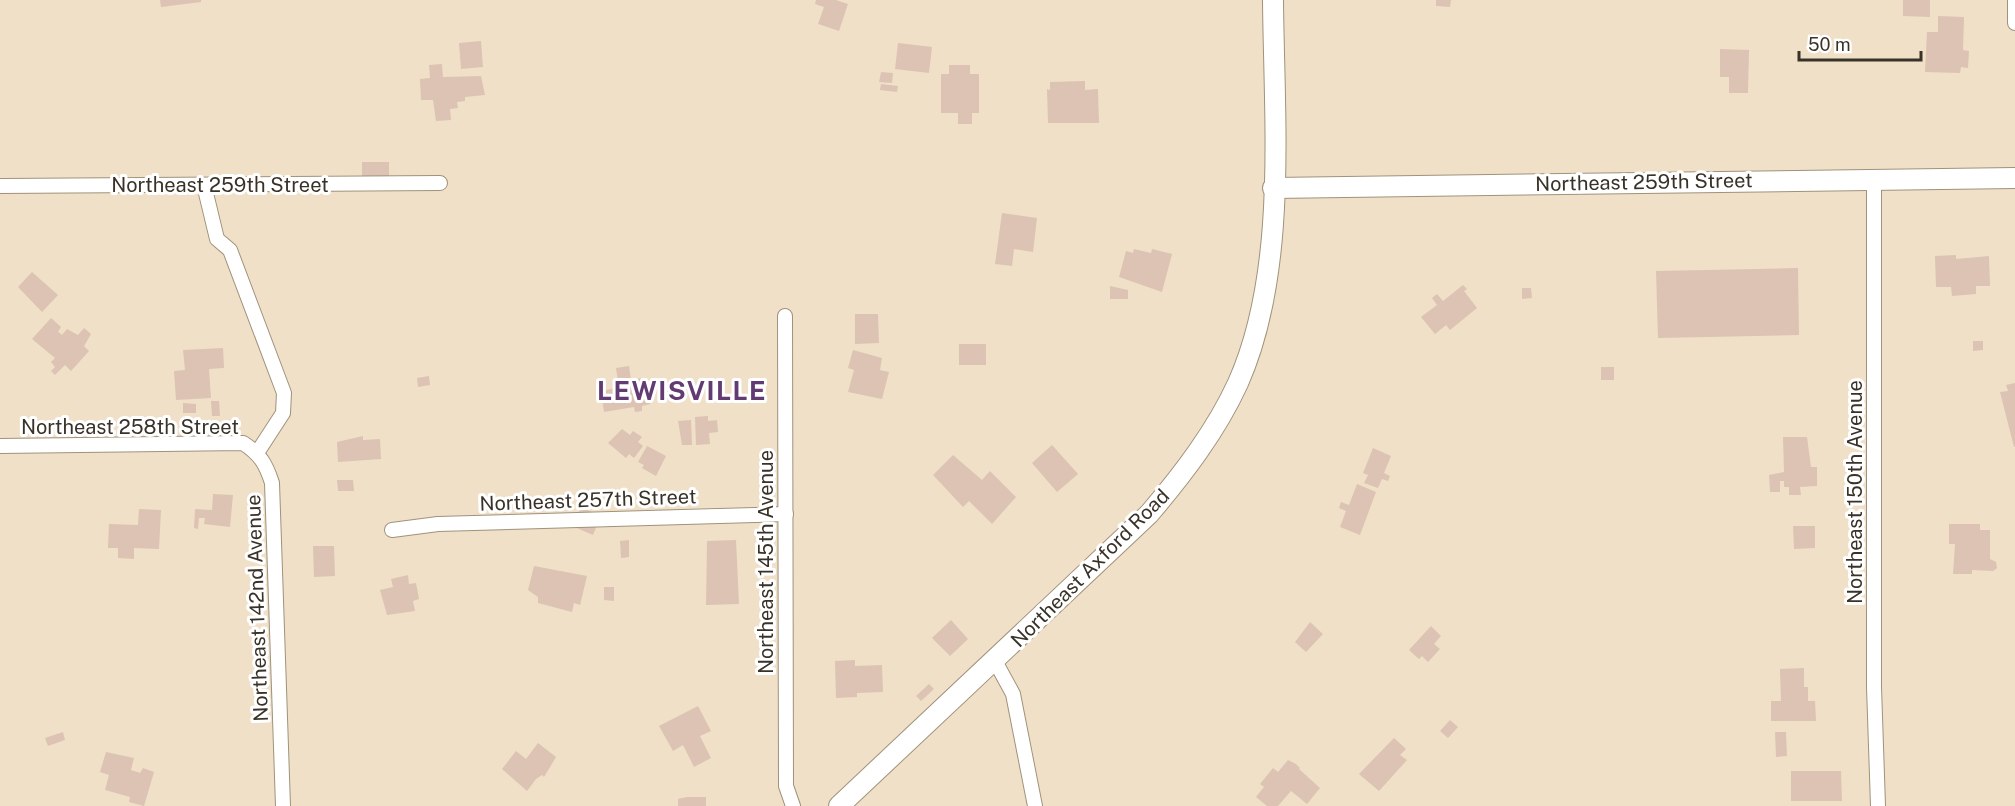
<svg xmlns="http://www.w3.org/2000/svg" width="2015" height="806" viewBox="0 0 2015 806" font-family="'Public Sans',sans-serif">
  <rect width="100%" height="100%" fill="#f0e0c8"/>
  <g fill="#dcc3b3">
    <polygon points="160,0 201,0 201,2 161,7"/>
    <polygon points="816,0 836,0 848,4 839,31 818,24 824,7 815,4"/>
    <polygon points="1436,0 1451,0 1450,7 1436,6"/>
    <polygon points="1903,0 1930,0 1930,17 1903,16"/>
    <polygon points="1938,16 1964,17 1963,50 1969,51 1968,68 1961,67 1960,73 1925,72 1927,32 1938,32"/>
    <polygon points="481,41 483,67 461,69 459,43"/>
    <polygon points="898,43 932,47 929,73 895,69"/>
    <polygon points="1720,49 1749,50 1748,93 1729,93 1729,77 1720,77"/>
    <polygon points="442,64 443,77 481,76 485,95 465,97 465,101 457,102 458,108 450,109 451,120 436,121 433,100 421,100 420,79 430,78 429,65"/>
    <polygon points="949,65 970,65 970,74 979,74 979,113 972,113 972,124 958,124 958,113 941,113 941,74 949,74"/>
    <polygon points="881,72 893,73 892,83 879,82"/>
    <polygon points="1085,81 1085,90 1098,89 1099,123 1048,123 1047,89 1050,90 1050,82"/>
    <polygon points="881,84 898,86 897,92 880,90"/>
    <rect x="362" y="162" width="27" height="18"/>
    <polygon points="1002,213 1037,218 1033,252 1014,249 1012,266 995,264"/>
    <polygon points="1134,249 1151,253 1152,249 1172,254 1162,292 1119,277 1126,251 1133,253"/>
    <polygon points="1956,255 1956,259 1989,256 1990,286 1976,286 1976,294 1952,296 1951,287 1936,287 1935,256"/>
    <polygon points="1798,268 1799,335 1658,338 1656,271"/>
    <polygon points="32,272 58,295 42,312 18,287"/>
    <polygon points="1463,285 1467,289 1464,291 1477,308 1450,330 1446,325 1435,334 1421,317 1437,305 1432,298 1437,294 1443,301"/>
    <polygon points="1110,286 1128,290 1128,299 1110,299"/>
    <polygon points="1522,288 1531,288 1532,298 1522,299"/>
    <polygon points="855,314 878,314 879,343 855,344"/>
    <polygon points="51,318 61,327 58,332 62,335 67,329 78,335 84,328 91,334 84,346 89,351 71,371 65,365 55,375 51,371 55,367 51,362 55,358 32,339"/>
    <polygon points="1973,341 1983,341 1983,350 1973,351"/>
    <rect x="959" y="344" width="27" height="21"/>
    <polygon points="223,348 224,368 209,369 211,398 176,400 174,371 185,370 183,350"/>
    <polygon points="853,350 882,358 880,370 889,372 882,399 848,392 854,370 848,368"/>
    <polygon points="629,366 631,380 641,378 642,384 647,383 650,404 642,406 642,411 635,412 634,407 604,412 601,391 616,388 615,381 618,381 616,368"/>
    <rect x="1601" y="367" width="13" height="13"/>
    <polygon points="429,376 430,385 418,387 417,378"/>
    <polygon points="2015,383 2015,447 2014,447 2000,392 2008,391 2006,385"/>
    <polygon points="211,401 219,401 220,416 212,416"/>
    <polygon points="183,403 196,404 196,413 183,413"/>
    <polygon points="708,416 708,421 717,420 718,432 709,433 710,444 696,445 695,417"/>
    <polygon points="691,420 692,445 682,445 678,421"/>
    <polygon points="622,429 630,435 633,431 642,437 638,442 643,446 634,458 629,454 626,458 608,443"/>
    <polygon points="363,436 363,440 380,439 381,459 338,462 337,442"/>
    <polygon points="1783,437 1807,437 1811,467 1817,467 1817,486 1800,487 1801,495 1789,495 1789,487 1784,487 1784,481 1780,481 1780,492 1770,492 1769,475 1784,472"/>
    <polygon points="1052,445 1078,474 1057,492 1032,463"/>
    <polygon points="647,446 666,456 656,476 642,468 644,465 638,462"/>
    <polygon points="1373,448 1391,456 1384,473 1390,476 1388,481 1382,479 1378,488 1364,483 1368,475 1363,473"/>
    <polygon points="953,455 982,480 990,471 1016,497 992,524 969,501 963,507 933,475"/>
    <polygon points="337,480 353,480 354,491 338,491"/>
    <polygon points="1357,484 1376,492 1360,535 1340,527 1346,511 1339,508 1341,502 1349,505"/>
    <polygon points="213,494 233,495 230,527 204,524 205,518 199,518 198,529 194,528 195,509 212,510"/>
    <polygon points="581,507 601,516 593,535 572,526"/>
    <polygon points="139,509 161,510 159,549 134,548 134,559 118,558 118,548 108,548 109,524 138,525"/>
    <polygon points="1949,524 1980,524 1980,530 1990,530 1990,559 1996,562 1997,568 1993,571 1972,570 1972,574 1953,574 1955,544 1949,544"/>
    <polygon points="1793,526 1815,526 1815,548 1794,549"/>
    <polygon points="629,540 629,557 621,558 620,541"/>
    <polygon points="736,540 739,604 706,605 707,541"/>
    <polygon points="313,546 334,546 335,576 314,577"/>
    <polygon points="534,566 587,576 580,605 574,603 572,612 538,603 538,597 528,590"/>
    <polygon points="408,575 409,584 416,583 419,599 413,601 415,611 387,615 380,590 393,587 391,579"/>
    <polygon points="604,587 614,587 614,601 604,600"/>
    <polygon points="951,620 968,639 950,656 932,638"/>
    <polygon points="1310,622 1323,634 1306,652 1295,642"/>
    <polygon points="1431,626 1441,636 1434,644 1440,649 1428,662 1422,656 1419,659 1409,650"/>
    <polygon points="855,660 855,666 882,665 883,692 857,693 857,697 836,698 835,661"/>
    <polygon points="1804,668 1804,687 1808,687 1808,701 1815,701 1816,721 1771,721 1771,701 1781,701 1780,669"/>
    <polygon points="929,684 934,689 921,701 916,696"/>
    <polygon points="698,706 711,731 700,736 711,758 694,767 683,745 673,751 659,726"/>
    <polygon points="1450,720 1458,727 1448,738 1440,731"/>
    <polygon points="63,732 65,740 48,746 45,738"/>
    <polygon points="1775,732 1786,732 1787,756 1776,757"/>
    <polygon points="1394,738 1406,749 1400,755 1407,760 1379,791 1359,774"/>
    <polygon points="538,743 556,757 544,777 542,775 536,779 527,791 502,769 516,751 526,759"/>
    <polygon points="106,752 134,758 131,770 140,773 143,768 154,772 144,806 129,802 130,797 105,790 109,775 100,772"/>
    <polygon points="1288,760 1296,764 1300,768 1299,769 1320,788 1307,804 1291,791 1278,806 1267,806 1256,797 1264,787 1260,784 1273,768 1278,772"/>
    <polygon points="1791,771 1841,771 1842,801 1791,801"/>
    <polygon points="687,797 706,797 706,806 678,806 678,799"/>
  </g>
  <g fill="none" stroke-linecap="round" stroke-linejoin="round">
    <defs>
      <g id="street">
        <polyline points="2015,0 2015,23"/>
        <polyline points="1874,179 1874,687 1878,806"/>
        <polyline points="204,185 217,239 230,250 284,393 283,413 257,453"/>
        <polyline points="0,186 440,183"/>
        <polyline points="785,316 786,786 793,806"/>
        <path d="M0,446L243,443C260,454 266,464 272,483L283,806"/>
        <polyline points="392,530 438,524 786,514"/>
        <polyline points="995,661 1013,694 1035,806"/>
      </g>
      <g id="secondary">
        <polyline points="1273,188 2015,178"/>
        <path d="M839,806L1149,514C1183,474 1216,431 1238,383C1288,271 1274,120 1273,0"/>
      </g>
    </defs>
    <use href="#street" stroke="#a0927b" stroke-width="16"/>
    <use href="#secondary" stroke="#a0927b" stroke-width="22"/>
    <use href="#street" stroke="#fff" stroke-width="14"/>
    <use href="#secondary" stroke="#fff" stroke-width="20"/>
  </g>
  <g text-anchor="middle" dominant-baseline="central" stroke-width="6" stroke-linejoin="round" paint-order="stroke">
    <g font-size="20" fill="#383228" stroke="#fff">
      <text transform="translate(1644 182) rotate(-1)">Northeast 259th Street</text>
      <text x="220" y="185">Northeast 259th Street</text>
      <text x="130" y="427">Northeast 258th Street</text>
      <text transform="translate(1855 492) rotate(-90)">Northeast 150th Avenue</text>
      <text transform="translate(588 500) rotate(-2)">Northeast 257th Street</text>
      <text transform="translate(766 562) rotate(-90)">Northeast 145th Avenue</text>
      <text transform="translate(1090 568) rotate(-45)">Northeast Axford Road</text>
      <text transform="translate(257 608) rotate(-92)">Northeast 142nd Avenue</text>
    </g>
    <g font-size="26" font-weight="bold" letter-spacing="1.5" fill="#633b73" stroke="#fff">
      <text x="682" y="390">LEWISVILLE</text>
    </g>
  </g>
  <path d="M1799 51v9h122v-9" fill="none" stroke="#383228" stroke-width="3"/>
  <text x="1808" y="51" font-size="18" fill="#383228" stroke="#ffffff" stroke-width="4.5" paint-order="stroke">50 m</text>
</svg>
